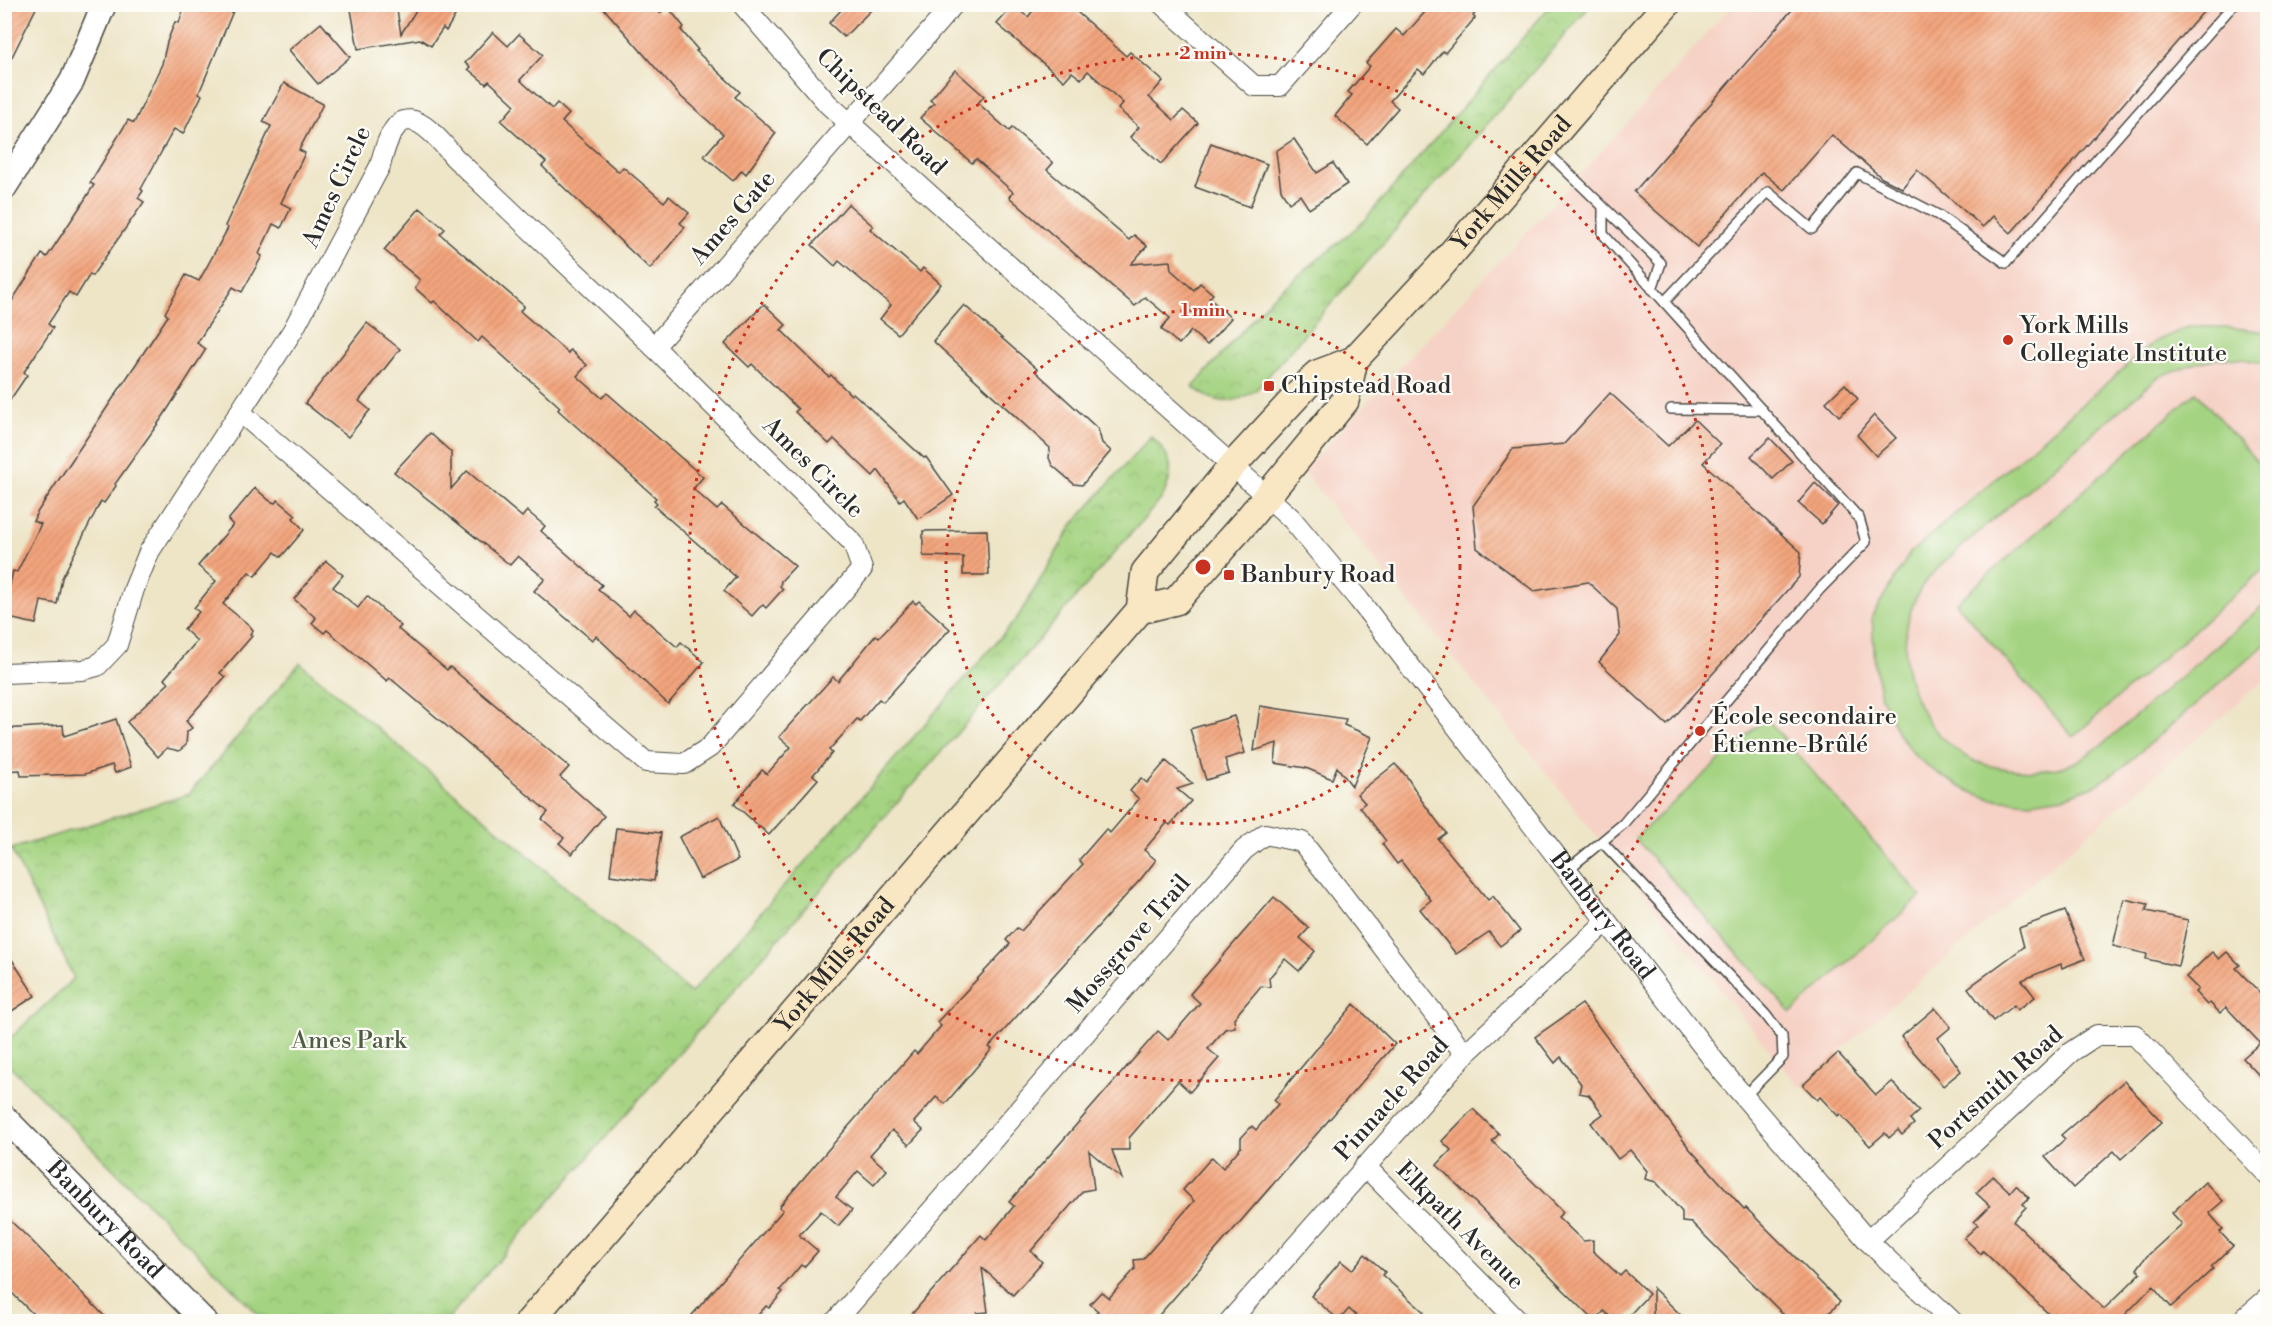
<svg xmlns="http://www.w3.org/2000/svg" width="2272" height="1326" viewBox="0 0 2272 1326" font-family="'Libre Bodoni',serif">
  <defs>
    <pattern id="park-crowns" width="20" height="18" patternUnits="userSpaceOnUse" patternTransform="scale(1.5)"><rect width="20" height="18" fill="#a4d381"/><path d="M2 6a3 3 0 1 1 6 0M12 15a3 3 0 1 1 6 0" fill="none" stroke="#8db570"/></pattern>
    <pattern id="building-hatch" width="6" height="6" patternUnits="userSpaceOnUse" patternTransform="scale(1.5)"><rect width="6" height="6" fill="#f3a57d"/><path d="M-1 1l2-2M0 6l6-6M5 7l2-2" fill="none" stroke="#d08e6c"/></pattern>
  </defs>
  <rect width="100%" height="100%" fill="#fdfcf7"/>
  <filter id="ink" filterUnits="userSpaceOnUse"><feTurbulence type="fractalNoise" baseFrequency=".0167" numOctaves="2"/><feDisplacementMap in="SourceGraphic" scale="12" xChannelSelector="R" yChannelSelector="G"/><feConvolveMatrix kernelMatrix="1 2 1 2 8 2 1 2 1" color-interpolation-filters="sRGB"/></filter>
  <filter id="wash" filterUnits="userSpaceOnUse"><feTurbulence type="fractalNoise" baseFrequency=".008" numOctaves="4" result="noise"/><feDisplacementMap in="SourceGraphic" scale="24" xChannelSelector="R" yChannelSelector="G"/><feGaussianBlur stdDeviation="1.35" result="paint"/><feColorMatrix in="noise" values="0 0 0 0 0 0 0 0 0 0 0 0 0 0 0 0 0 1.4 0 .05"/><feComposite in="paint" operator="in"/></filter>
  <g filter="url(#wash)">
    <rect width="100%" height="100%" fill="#eee5c7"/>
    <polygon fill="#f6d1c5" points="1732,5 2267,5 2267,677 1799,1087 1303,471 1596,158"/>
    <g fill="url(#park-crowns)" stroke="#687f56" stroke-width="1.5">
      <path d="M1552,4L1591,5L1256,390C1233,406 1215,405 1193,387L1270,299L1361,224Z"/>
      <path d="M1151,436C1173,458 1176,470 1162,498L446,1321H265L5,1061V1043L74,978L11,849L189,794L300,663L691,993L1018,617L1073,524Z"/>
    </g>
    <g fill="#a4d381" stroke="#687f56" stroke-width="1.5">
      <path d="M2188,327H2226L2267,332V365C2228,350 2194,362 2157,378L1944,562C1937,570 1928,578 1922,586C1887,644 1909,725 1969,758C1981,765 1995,767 2008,769C2030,772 2056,771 2076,762C2085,757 2094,750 2103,744L2267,602V643L2120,769L2094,786L2063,797L2031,802L1991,799L1966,790L1940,775L1916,757L1899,735L1881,697L1875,666L1872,616L1910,553L2154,342Z"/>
      <polygon points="2196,392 2267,473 2267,566 2073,737 1956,603"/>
      <polygon points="1766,718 1921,896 1791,1013 1635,838"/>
    </g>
    <g id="blocks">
      <g fill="url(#building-hatch)">
        <polygon points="4,4 38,4 4,73"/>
        <polygon points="185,4 236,4 199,93 202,95 183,134 174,129 141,189 143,191 138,198 144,202 92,276 90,274 76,297 69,292 48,324 53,328 24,372 27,375 4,409 4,313 42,254 47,257 82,204 94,185 90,183 128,120 134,123 162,64 167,42 175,22 179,23"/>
        <polygon points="350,4 396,4 401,34 420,4 462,4 446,31 443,28 431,46 420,39 358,49"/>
        <polygon points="600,4 653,4 660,13 667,6 684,27 681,30 698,50 696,51 740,92 735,97 776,133 746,174 742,170 733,181 704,156 723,134 679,95"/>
        <polygon points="839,4 877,4 844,37 829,23 843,8"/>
        <polygon points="1038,4 1068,4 1126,56 1130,52 1163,81 1149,97 1174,120 1183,110 1198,123 1161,164 1130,137 1139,127 1118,109 1123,103 1088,71 1081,79 1072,72 1064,81 997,24 1013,6 1028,17"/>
        <polygon points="1432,4 1482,4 1473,16 1475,18 1445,53 1443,51 1424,74 1418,69 1390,101 1398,108 1367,144 1335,116 1352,95 1348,92 1370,66 1366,63 1396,29 1404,36"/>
        <polygon points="1797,4 2210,4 2011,233 1993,216 1983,227 1917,170 1902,188 1882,178 1832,135 1784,190 1762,172 1697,247 1634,192"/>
        <polygon points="321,23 350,57 318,84 289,50"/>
        <polygon points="493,32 508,46 519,34 543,55 520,80 552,109 557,103 569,114 562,122 619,172 623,167 664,202 669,196 689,213 680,223 685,227 650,269 558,182 542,166 546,162 501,121 515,105 489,81 486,84 468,69 470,67 465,63"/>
        <polygon points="955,70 984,96 978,103 1009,131 1012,128 1053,163 1047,170 1129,240 1134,235 1147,246 1131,264 1170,261 1171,270 1194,290 1200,283 1213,294 1209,298 1231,318 1207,345 1191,331 1179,344 1161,329 1170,318 1145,297 1135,306 1009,197 1013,192 976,159 972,163 920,118 934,103 930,100"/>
        <polygon points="284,83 323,104 299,150 305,153 281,203 291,208 281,228 273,224 259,254 262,256 242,292 233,287 197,343 206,349 164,415 115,484 116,486 104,503 101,501 62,578 57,604 41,601 36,624 4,617 4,599 7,599 13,571 17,572 41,524 33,521 38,511 168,316 165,313 186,275 199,281 228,228 225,226 271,126 263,122"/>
        <polygon points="1294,139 1317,173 1333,163 1347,184 1309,209 1300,195 1289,203 1281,190 1276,151"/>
        <polygon points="1211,143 1267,164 1250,207 1195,187"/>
        <polygon points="848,204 873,226 870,229 920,272 923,268 941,284 898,334 880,319 891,305 839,261 835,266 812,245"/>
        <polygon points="420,208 445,229 440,234 524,306 520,311 568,353 570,350 587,365 577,376 602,398 607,393 703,477 693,489 717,510 722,505 795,566 781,581 780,586 783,589 766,608 763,605 759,608 752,616 724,591 736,577 654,506 657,503 654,500 656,498 558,410 560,407 482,337 478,342 434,301 432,303 415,288 420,280 384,250"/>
        <polygon points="764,304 786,325 781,330 829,377 831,375 851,395 853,393 924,458 926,457 953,495 918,519 904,498 900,501 878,470 873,476 834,439 829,444 795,412 798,409 752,364 749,367 725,344"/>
        <polygon points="964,305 1037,369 1035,371 1098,429 1102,443 1111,451 1082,485 1074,484 1052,465 1049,458 1050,448 933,341"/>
        <polygon points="367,323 400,349 359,401 370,410 348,437 305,403"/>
        <polygon points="1845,384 1858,399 1839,416 1826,402"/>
        <polygon points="1610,393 1668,446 1695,420 1720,444 1703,463 1801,552 1799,577 1667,725 1599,662 1620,635 1617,609 1588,582 1534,591 1477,548 1473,506 1513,449 1564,444"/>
        <polygon points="1874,415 1896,438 1876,456 1857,435"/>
        <polygon points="430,433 451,452 451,489 467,471 522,517 527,511 545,526 541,531 602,585 598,589 629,616 634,610 677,647 681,642 704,662 668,704 596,636 592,640 534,591 545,579 518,556 510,565 394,472"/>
        <polygon points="1770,438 1792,461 1773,479 1751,456"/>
        <polygon points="1815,483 1838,505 1822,524 1798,503"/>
        <polygon points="255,488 270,501 275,503 278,500 296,515 293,518 304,530 281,557 275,552 255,576 249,572 223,604 249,625 253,630 250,634 252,636 220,673 225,677 186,721 192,728 187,732 186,745 179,751 167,748 158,757 127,722 169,683 164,679 197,641 184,629 199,612 194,608 216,581 198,566 233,525 228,520"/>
        <polygon points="987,530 989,575 963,575 963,557 923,556 923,531"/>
        <polygon points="326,561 343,575 333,587 358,608 367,596 401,626 398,629 447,670 450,667 569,767 560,777 604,816 572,854 559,843 564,838 542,819 548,812 390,678 387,681 327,630 324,633 312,623 316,618 294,599"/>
        <polygon points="913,601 916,604 919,601 950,629 883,702 879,699 860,721 857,719 829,750 832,753 813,775 818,779 769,835 734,804 762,770 767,774 791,747 779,737 794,720 833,677 838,681 876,635 879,637"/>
        <polygon points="1260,706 1346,719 1344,725 1372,737 1352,786 1337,767 1332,779 1306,768 1275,763 1277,743 1254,751"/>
        <polygon points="1234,716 1245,753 1225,759 1229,773 1206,780 1190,729"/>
        <polygon points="116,719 131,767 115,773 112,765 85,774 21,776 20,770 4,771 4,729 63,725 64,736"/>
        <polygon points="1166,761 1193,784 1177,789 1191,801 1170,825 1167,823 1144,850 1156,860 1140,880 989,1047 992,1049 945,1104 936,1097 914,1122 923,1130 909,1145 892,1130 870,1155 887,1170 874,1185 858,1171 836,1197 852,1210 838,1226 821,1211 799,1235 818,1251 804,1267 801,1265 780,1290 783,1292 769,1308 766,1306 752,1322 686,1322 783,1210 779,1207 814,1166 914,1051 917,1054 941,1026 937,1022 1010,944 1006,940 1017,928 1021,931 1083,864 1079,860 1106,829 1110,833 1139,799 1130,791 1141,778 1147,783"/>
        <polygon points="1395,764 1407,777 1422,801 1446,833 1438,839 1488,900 1493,896 1520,931 1500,946 1489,932 1456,954 1420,909 1431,900 1401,861 1397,864 1382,844 1386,841 1360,807 1365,803 1357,794"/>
        <polygon points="719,816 738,860 700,879 679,837"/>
        <polygon points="616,828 661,833 654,881 610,875"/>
        <polygon points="1274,897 1309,928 1300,938 1315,951 1299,971 1285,959 1269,978 1270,987 1261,986 1234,1018 1235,1027 1225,1029 1208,1049 1219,1058 1190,1092 1178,1081 1129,1138 1129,1150 1112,1150 1122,1179 1089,1151 1094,1189 1083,1191 1031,1251 1042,1262 1013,1295 982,1268 988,1312 977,1313 970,1322 905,1322 981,1235 986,1240 1014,1206 1009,1202 1158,1031 1168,1040 1200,1003 1190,994"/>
        <polygon points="2124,899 2148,904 2146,911 2188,920 2178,966 2146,959 2147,954 2113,946"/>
        <polygon points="2065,911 2085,959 2062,968 2061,964 2022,980 2035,997 2017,1010 2014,1005 1993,1021 1968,988 2024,947 2019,928"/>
        <polygon points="4,947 35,996 4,1016"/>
        <polygon points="2212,952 2219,959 2227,952 2240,965 2236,968 2268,1001 2268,1085 2243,1058 2260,1043 2226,1007 2220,1013 2210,1003 2207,1005 2195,992 2198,989 2186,977"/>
        <polygon points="1354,1004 1395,1044 1153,1322 1089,1322 1098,1311 1090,1304 1101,1292 1109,1298 1135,1269 1134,1260 1143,1259 1194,1201 1183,1190 1212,1157 1223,1168 1241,1147 1241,1138 1252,1126 1256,1130 1278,1104 1274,1100"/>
        <polygon points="1582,1004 1689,1148 1744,1209 1746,1208 1840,1302 1830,1312 1840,1322 1791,1322 1692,1223 1682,1222 1682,1212 1656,1182 1645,1179 1647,1171 1630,1150 1618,1159 1591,1123 1603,1114 1589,1095 1579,1093 1581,1084 1561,1057 1555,1063 1535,1037"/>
        <polygon points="1935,1008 1951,1027 1938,1038 1961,1071 1943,1086 1901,1037"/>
        <polygon points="1838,1053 1876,1095 1892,1082 1919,1111 1910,1119 1914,1124 1902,1135 1898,1130 1889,1138 1885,1133 1870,1146 1840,1114 1838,1116 1820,1097 1817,1100 1803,1085"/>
        <polygon points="2124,1081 2162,1122 2121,1159 2114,1151 2073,1188 2045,1157 2065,1139 2061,1135"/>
        <polygon points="1473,1109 1499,1134 1492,1141 1563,1212 1558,1217 1583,1241 1593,1240 1593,1251 1620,1276 1625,1271 1649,1294 1623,1322 1615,1322 1604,1311 1595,1321 1437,1165 1451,1150 1442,1141"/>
        <polygon points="1993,1176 2010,1192 2016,1185 2029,1198 2023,1204 2026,1207 2013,1221 2104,1309 2141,1273 2137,1269 2145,1258 2182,1224 2172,1213 2205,1182 2223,1201 2209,1213 2223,1229 2220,1232 2233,1246 2211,1267 2213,1269 2171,1307 2153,1286 2125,1315 2131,1322 2057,1322 1983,1251 1981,1254 1964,1238 1978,1225 1974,1222 1990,1206 1976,1193"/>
        <polygon points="4,1215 32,1241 110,1322 41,1322 4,1285"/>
        <polygon points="1365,1254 1385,1272 1382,1275 1424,1312 1415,1322 1363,1322 1349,1309 1339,1320 1311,1296 1341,1261 1352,1270"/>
        <polygon points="1653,1288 1688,1322 1653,1322"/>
      </g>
    </g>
  </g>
  <g filter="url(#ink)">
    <use href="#blocks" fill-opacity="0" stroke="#484742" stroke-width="1.5"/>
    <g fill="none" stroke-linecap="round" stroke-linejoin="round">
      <defs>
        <g id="service">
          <polyline points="1545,150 1661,263 1652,289"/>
          <polyline points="1665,301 1768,192 1812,229 1857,173 1938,215 2006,263 2234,4"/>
          <polyline points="1671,409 1762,410"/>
          <polyline points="1602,842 1765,1014 1782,1036 1783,1057 1744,1097"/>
          <polyline points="1566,871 1623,824 1820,589 1866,542 1859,518 1603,234 1603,207"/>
        </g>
        <g id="minor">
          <path id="s1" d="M742,4L828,104L1291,518L1359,600L1722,1071L1868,1241L1953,1322"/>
          <polyline points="1162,4 1254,86 1280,86 1352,4"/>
          <polyline points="654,347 954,4"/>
          <path d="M4,673L83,670L97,666L117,645L134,589L149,552L293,330L380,166C396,99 419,114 454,157L654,347L853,543L862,569L710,747L684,764L646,762L240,412"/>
          <polyline points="1365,1166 1519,1322"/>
          <polyline points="1868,1241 2071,1052 2097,1035 2135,1035 2268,1175"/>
          <polyline points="835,1322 1244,850 1265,834 1302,842 1465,1054"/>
          <polyline points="1229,1322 1465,1054 1605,923"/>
          <polyline points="2240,1322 2268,1298"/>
        </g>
        <g id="tertiary">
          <polyline points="4,188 72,81 104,4"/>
          <path id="s2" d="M4,1117L205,1322"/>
        </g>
        <g id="secondary">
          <polyline points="1140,610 1176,601 1248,519 1345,401 1354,360"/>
          <path id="s3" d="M529,1322L1140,610L1145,572L1232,466L1317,374L1354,360L1439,268L1667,4"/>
        </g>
      </defs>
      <use href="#service" stroke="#484742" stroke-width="12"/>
      <use href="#minor" stroke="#484742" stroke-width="22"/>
      <use href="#tertiary" stroke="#484742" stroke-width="27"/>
      <use href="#secondary" stroke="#484742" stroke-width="30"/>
      <use href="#service" stroke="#fff" stroke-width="9"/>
      <use href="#minor" stroke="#fff" stroke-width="20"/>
      <use href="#tertiary" stroke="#fff" stroke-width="24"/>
      <use href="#secondary" stroke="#f9e7c3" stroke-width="27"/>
    </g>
  </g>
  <g fill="none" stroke="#c8321e" stroke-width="3" stroke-dasharray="3 6">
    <circle cx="1203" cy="567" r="257"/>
    <circle cx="1203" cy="567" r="514"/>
  </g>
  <g fill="#c8321e" stroke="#fdfcf7" stroke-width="2">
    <circle cx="2008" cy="340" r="6"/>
    <rect x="1263" y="380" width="12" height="12" rx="3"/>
    <rect x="1223" y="569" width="12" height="12" rx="3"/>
    <circle cx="1700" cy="731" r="6"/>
  </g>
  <g text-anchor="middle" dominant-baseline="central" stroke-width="4.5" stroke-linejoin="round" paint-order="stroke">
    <g font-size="24" fill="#2b2b2b" stroke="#fdfcf7">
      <text transform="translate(881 112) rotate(44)">Chipstead Road</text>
      <text stroke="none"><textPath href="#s3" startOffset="1515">York Mills Road</textPath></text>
      <text transform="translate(337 187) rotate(-65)">Ames Circle</text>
      <text transform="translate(733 218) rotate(-49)">Ames Gate</text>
      <text transform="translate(813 468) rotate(45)">Ames Circle</text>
      <text stroke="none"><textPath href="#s1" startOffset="1258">Banbury Road</textPath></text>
      <text transform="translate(1129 944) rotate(-49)">Mossgrove Trail</text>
      <text stroke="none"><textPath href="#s3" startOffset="470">York Mills Road</textPath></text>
      <text transform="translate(1996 1088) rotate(-42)">Portsmith Road</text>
      <text transform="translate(1392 1099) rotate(-48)">Pinnacle Road</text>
      <text stroke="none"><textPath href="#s2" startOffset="144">Banbury Road</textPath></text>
      <text transform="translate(1460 1226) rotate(45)">Elkpath Avenue</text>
    </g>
    <g font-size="24" fill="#2b2b2b" stroke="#fdfcf7" text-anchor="start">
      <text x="2020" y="326">York Mills<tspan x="2020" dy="28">Collegiate Institute</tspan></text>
      <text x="1281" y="386">Chipstead Road</text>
      <text x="1241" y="575">Banbury Road</text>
      <text x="1712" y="717">École secondaire<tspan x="1712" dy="28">Étienne-Brûlé</tspan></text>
    </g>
    <g font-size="24" fill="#4f5d45" stroke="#fdfcf7">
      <text x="349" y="1041">Ames Park</text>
    </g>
  </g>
  <circle cx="1203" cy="567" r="9" fill="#c8321e" stroke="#fdfcf7" stroke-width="3"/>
  <g font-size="18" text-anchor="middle" font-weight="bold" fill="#c8321e" stroke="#fdfcf7" stroke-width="4.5" stroke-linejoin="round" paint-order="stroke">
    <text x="1203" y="59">2 min</text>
    <text x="1203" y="316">1 min</text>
  </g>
  <rect width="2272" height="1326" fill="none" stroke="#fdfcf7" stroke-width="24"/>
</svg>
